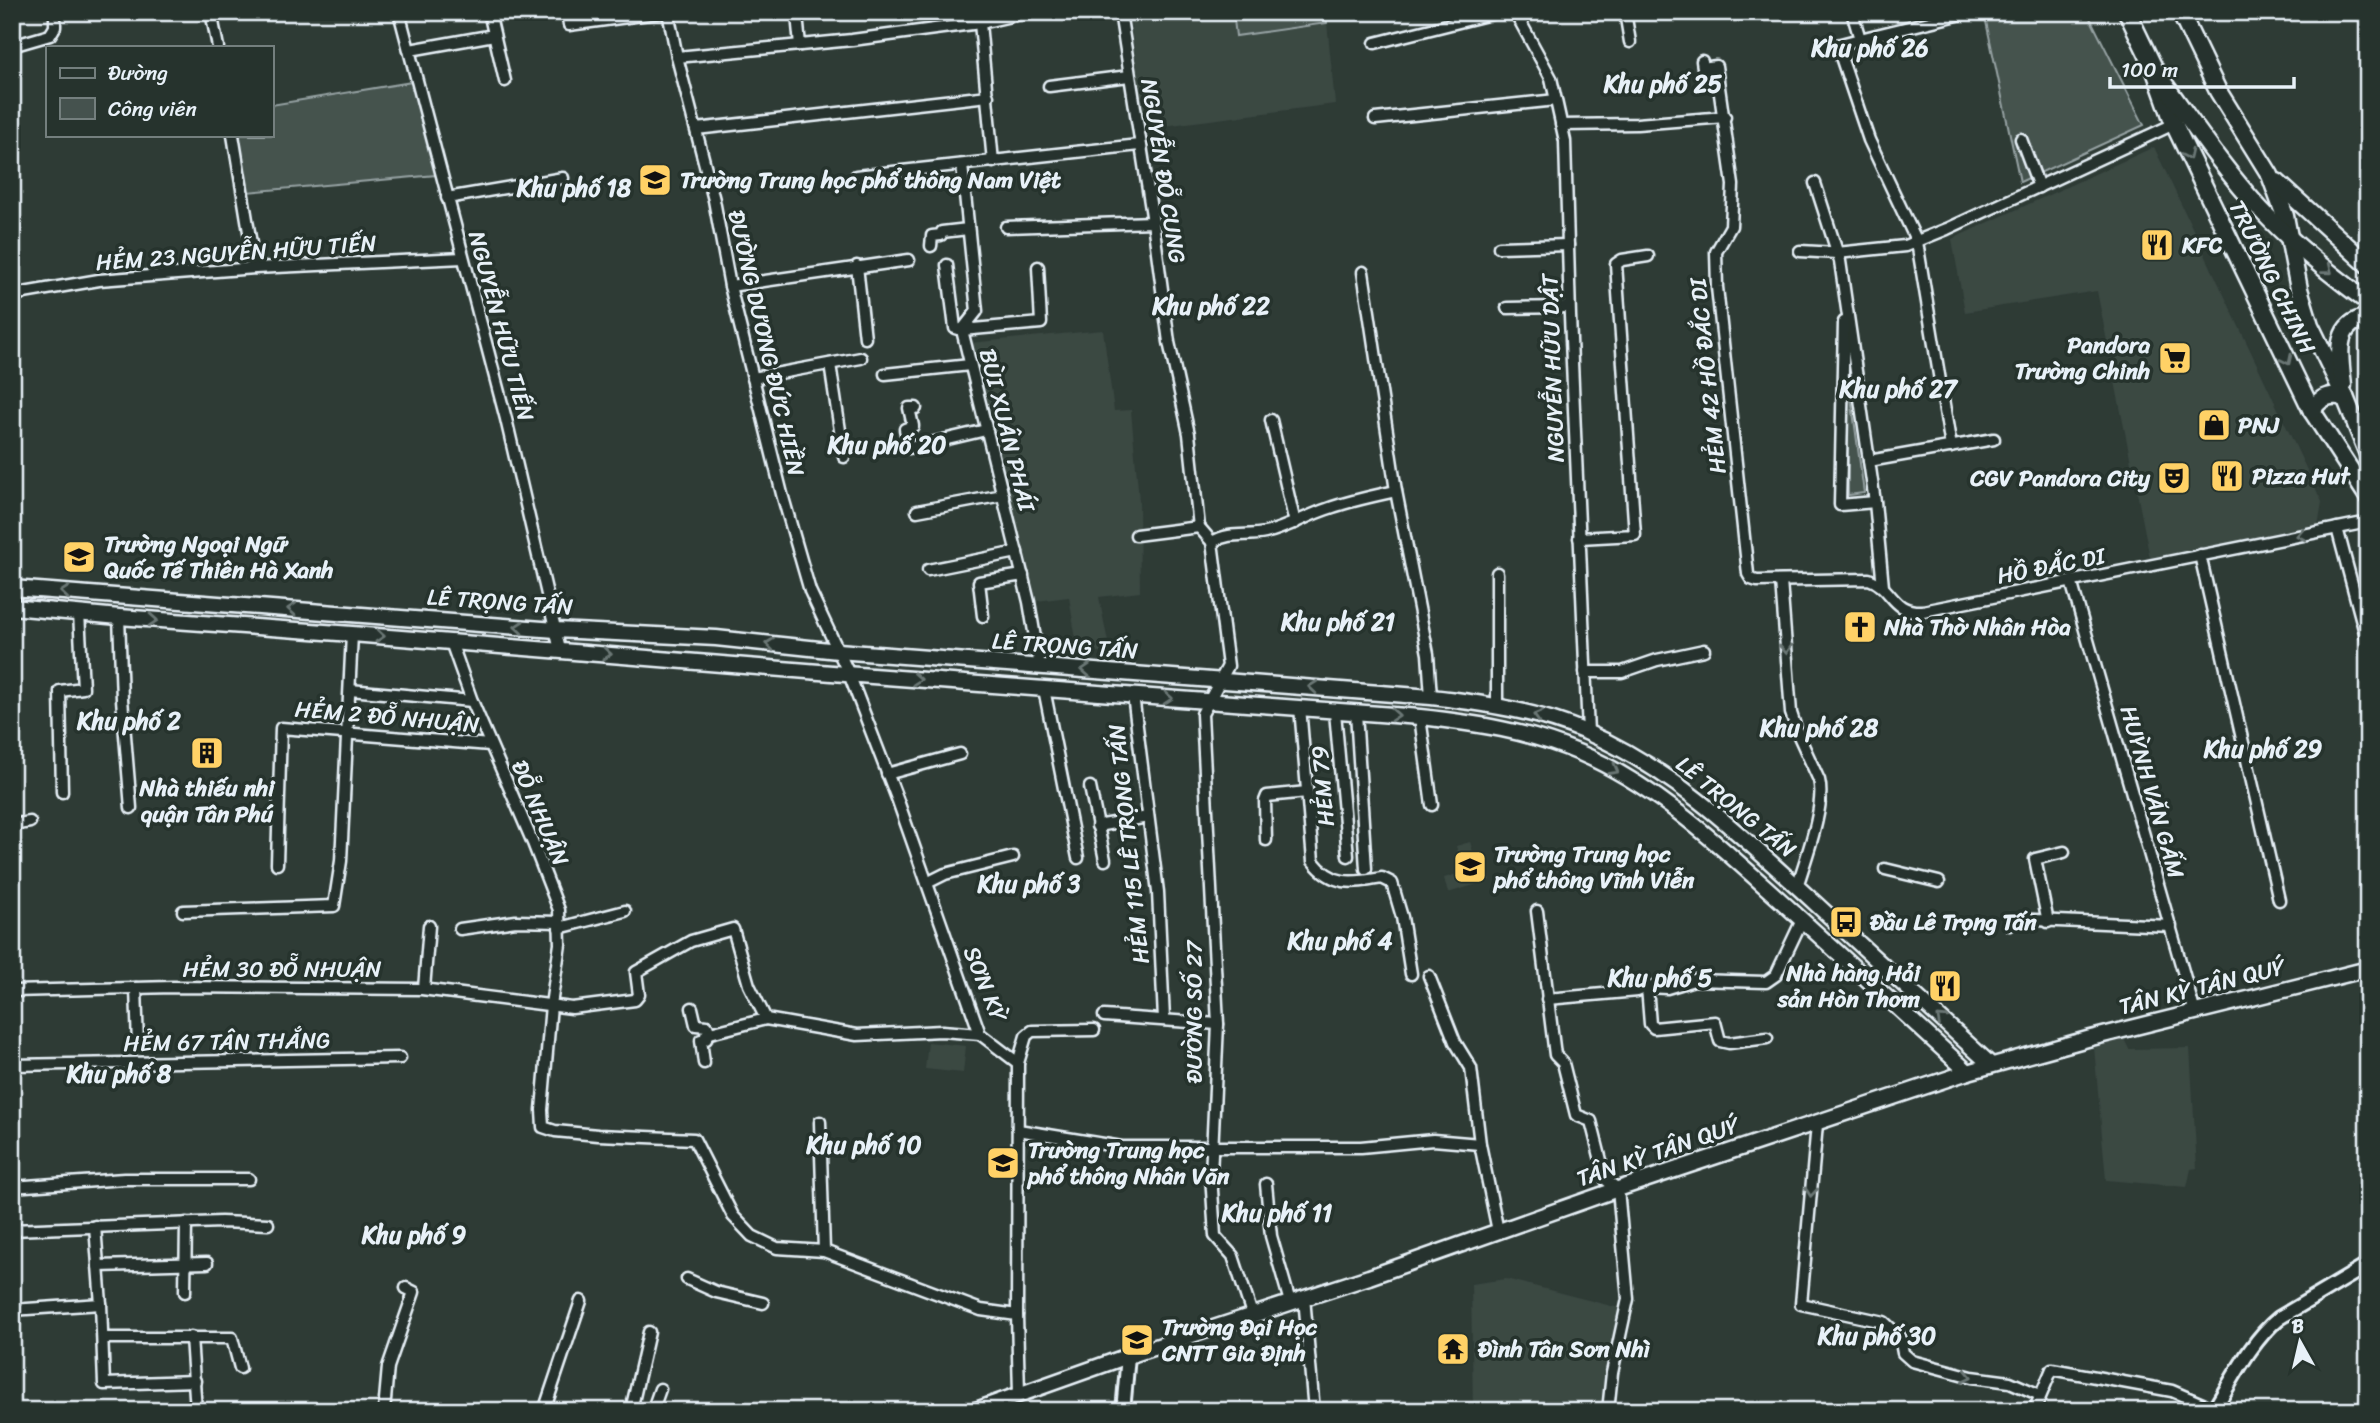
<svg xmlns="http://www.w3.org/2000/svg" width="2380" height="1423" viewBox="0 0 2380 1423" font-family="Sriracha,sans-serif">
  <rect width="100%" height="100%" fill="#2e3b35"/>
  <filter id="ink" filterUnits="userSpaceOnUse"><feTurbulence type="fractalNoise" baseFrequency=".0143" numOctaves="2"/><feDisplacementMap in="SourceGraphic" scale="14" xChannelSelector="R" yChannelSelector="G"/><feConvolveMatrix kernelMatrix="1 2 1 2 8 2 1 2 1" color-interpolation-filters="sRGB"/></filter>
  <g filter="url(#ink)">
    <g fill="#3b4843">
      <polygon points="1129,12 1326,12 1335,104 1148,128 1141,103"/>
      <polygon points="2154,147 2322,502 2318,526 2150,558 2097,291 1965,312 1952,239"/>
      <polygon points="1103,330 1114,411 1131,410 1139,500 1140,592 1099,597 1110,652 1078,652 1069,597 1029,602 970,343"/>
      <polygon points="1470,842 1478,868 1486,866 1490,880 1448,893 1444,878 1464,872 1456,846"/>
      <polygon points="2124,1039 2129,1049 2190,1048 2197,1168 2191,1169 2187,1187 2106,1180 2094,1047"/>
      <polygon points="928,1042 966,1046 963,1073 925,1069"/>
      <polygon points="1506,1279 1623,1309 1604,1411 1473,1411 1471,1284"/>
    </g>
    <g fill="#45524e" stroke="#96a2a3" stroke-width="2">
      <polygon points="1233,12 1326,12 1327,23 1236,36"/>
      <polygon points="1984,12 2087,12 2144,125 2020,182"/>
      <polygon points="412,82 436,175 247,192 237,135 271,135 271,105"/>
      <polygon points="1847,367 1864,493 1848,495"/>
    </g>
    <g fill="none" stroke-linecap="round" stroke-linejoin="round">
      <defs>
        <g id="minor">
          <polyline points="211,12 218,47"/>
          <polyline points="399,12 506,419 560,650"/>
          <polyline points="489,12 505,81"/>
          <polyline points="567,12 569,25 664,12"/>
          <polyline points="668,12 677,57 714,200 730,286 782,494 810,591 849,674 898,801 980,1034 1018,1063 1017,1315 1019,1394"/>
          <polyline points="1120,12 1153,222 1169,342 1189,434 1199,527 1212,542 1228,666 1202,714 1218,1024 1211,1175 1215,1236 1233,1256 1252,1314"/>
          <polyline points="1515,12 1551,78 1565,141 1570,316 1588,733"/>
          <polyline points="1625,12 1630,42"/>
          <polyline points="1852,12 1860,39 1837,45 1869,140 1917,242 1951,447"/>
          <polyline points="797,15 800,45"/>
          <polyline points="980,23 993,162"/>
          <polyline points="1860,39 1970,12"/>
          <polyline points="1375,43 1499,12"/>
          <polyline points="12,46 50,35 55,27 55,12"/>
          <polyline points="410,50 494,35"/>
          <polyline points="677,57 852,40 980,23 1029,12"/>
          <path d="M1702,61L1703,68L1716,66L1733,185L1731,226L1716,252L1717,287L1748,574L1751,579L1757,581L1869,579C1894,588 1891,613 1923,611L2368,522"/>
          <polyline points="1049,86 1129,76"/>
          <polyline points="1375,119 1556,100"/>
          <polyline points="1561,125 1637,124 1725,117"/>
          <polyline points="696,129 988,96"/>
          <polyline points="233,135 255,268"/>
          <polyline points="2021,139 2039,187"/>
          <polyline points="962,165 977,311 962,330 1029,602 1040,667"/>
          <polyline points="856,176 1139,145"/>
          <polyline points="1815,183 1840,261 1875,502 1883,587"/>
          <polyline points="447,198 563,178"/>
          <polyline points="1006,227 1153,222"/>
          <polyline points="931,246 932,236 941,235 942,232 968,229"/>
          <polyline points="1499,247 1568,245"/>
          <polyline points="1800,251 1837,253 1905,246 1947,229 2174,124"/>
          <polyline points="947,265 955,328 962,330 1041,323 1038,267"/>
          <polyline points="857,266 865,338"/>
          <polyline points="1363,272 1396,491"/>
          <polyline points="730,286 909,260"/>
          <polyline points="12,295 99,280 255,268 463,258"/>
          <polyline points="1507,308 1569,307"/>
          <polyline points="1844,322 1840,505 1875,502"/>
          <polyline points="830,364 844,457"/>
          <polyline points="885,374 970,365"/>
          <polyline points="753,378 861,358"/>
          <polyline points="916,408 909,408 913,426 905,429 909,448 986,430"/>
          <polyline points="1271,420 1295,523"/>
          <polyline points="1869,461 1994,439"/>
          <polyline points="917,511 1003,495"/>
          <polyline points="2337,528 2368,644"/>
          <polyline points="1136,535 1199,527"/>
          <polyline points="1579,538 1635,535 1616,264 1622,260 1648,256"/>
          <path d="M1212,542C1231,531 1246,537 1265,533C1287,528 1306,516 1327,509C1349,501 1373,496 1396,491L1428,654L1431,697"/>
          <polyline points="2200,555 2279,900"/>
          <polyline points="928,570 1017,552"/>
          <path d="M1781,581L1791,713L1798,734L1819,780C1826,806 1805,860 1797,887"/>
          <polyline points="2071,581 2195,1013"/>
          <polyline points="983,616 979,582 1023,575"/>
          <polyline points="119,617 122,699 131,808"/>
          <polyline points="451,642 472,701 533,843 559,910 560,944 551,1005 542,1110 543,1127 555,1131 598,1135 694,1139 733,1216 752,1236 777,1248 824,1251 981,1310 1017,1315"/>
          <polyline points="1585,672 1622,672 1657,660 1704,650"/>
          <polyline points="1044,689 1078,858"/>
          <polyline points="350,690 472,701"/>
          <polyline points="1133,695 1158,892 1164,1019"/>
          <polyline points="1497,706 1497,573"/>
          <path d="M1300,707L1313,861C1333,887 1353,883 1382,878L1392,883L1402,917L1411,974"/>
          <polyline points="1335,712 1348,856"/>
          <polyline points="1356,713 1366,869"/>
          <polyline points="1420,717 1432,805"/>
          <polyline points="887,774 960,754"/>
          <polyline points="1090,787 1105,860"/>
          <polyline points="62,792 60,691 83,688 79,613"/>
          <polyline points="12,825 30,822"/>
          <polyline points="1097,826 1148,817"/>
          <polyline points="1266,840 1265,801 1267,796 1307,792"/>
          <polyline points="277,864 281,728 490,745"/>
          <polyline points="1885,869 1939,882"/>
          <polyline points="927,883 945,874 1013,857"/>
          <polyline points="183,911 334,906 341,861 352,634"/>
          <polyline points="1537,911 1555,1055 1563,1063 1576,1115 1591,1121 1606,1180 1618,1189 1628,1299 1612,1373 1608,1411"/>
          <polyline points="2048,922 2035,859 2064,852"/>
          <polyline points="2010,925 2011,919 2171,926"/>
          <polyline points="559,928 625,911"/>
          <polyline points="460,929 516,921 559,922"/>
          <polyline points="1429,976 1455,1042 1471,1068 1480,1144 1498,1231"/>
          <polyline points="1647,987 1650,1024 1654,1028 1715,1022 1720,1041 1729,1043 1767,1038"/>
          <polyline points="136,988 138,1045"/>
          <polyline points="424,989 429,926"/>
          <polyline points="12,991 173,987 422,989 572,1008 635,1000 639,995 636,972 691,941 733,929 749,985 766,1019 857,1035 942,1031 980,1034"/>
          <polyline points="1547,999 1637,991 1647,987 1667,988 1694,980 1766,982 1776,975 1802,920"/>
          <polyline points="692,1008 696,1025 707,1026 710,1033"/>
          <polyline points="1104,1016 1218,1024"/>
          <polyline points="710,1033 766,1019"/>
          <polyline points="704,1063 701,1040 706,1039 706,1035 710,1033"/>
          <polyline points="1018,1063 1026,1036 1032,1031 1094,1030"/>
          <polyline points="12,1065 400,1058"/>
          <polyline points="820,1122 824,1251"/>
          <polyline points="1817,1124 1801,1304 1884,1322 1900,1337 1903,1353 1912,1361 1972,1377 2010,1382 2040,1395"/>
          <polyline points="1018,1130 1122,1147 1361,1147 1433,1140 1480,1144"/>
          <polyline points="1266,1184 1271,1236 1290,1302"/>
          <polyline points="12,1187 124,1179 249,1179"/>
          <polyline points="95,1226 101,1304 104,1384 195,1381"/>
          <polyline points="12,1230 221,1222 268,1224"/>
          <polyline points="98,1266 207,1263"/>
          <polyline points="687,1279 716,1292 763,1303"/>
          <polyline points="185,1292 186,1223"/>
          <polyline points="1304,1297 1314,1411"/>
          <polyline points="12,1310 101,1304"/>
          <polyline points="191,1337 196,1411"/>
          <polyline points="103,1338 232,1338 240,1368"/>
          <polyline points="384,1411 388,1367 414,1292 406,1288"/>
          <polyline points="544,1411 581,1301"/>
          <polyline points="634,1411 632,1406 649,1332"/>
          <polyline points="650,1411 654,1406 660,1389"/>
          <polyline points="2034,1411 2052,1369 2172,1391 2214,1409"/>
        </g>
        <g id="tertiary">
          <polyline points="1123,1411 1128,1356"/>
          <path d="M2213,1411C2233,1379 2250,1342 2279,1318L2368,1265"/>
        </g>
        <g id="secondary">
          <path d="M12,588L556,630L716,638L838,651L1431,697C1484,703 1537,711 1586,732C1675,770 1745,839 1815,903C1873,957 1932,1011 1991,1065"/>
          <path d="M12,607L119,617L352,634L832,673L1420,717C1475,723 1529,731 1580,753C1657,786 1719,845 1780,900C1843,957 1906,1015 1968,1072"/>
          <polyline points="973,1411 1128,1356 1369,1277 1618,1189 1968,1072 2091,1038 2368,969"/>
        </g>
        <g id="primary">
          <polyline points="2127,12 2154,68 2174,124 2312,411 2368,497"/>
          <polyline points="2180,12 2218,91 2270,175 2285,216 2299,289 2310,325 2345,397 2368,454"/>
          <path d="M2165,85C2196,128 2225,171 2261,210C2292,243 2330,274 2368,302"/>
          <polyline points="2277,182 2368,265"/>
          <path d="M2343,385C2340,357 2332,324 2368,317"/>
          <path d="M2312,411C2319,398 2329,393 2345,397"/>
        </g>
      </defs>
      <use href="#minor" stroke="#e8f1f8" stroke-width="15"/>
      <use href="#tertiary" stroke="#e8f1f8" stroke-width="18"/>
      <use href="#secondary" stroke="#e8f1f8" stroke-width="19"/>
      <use href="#primary" stroke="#e8f1f8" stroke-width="21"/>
      <use href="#minor" stroke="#26332d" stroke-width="10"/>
      <use href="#tertiary" stroke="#26332d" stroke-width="12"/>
      <use href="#secondary" stroke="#26332d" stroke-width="14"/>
      <use href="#primary" stroke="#26332d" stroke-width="16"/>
    </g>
    <defs><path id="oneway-chevron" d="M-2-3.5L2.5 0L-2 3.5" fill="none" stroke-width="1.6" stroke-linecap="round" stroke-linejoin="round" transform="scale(1.75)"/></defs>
    <g stroke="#6a7674">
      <use href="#oneway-chevron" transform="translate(2188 155) rotate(65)"/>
      <use href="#oneway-chevron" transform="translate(2328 270) rotate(39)"/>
      <use href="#oneway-chevron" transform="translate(2287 360) rotate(64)"/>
      <use href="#oneway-chevron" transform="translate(2301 535) rotate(169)"/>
      <use href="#oneway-chevron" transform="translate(65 592) rotate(-175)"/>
      <use href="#oneway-chevron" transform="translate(292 609) rotate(-176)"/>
      <use href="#oneway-chevron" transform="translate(153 620) rotate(4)"/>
      <use href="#oneway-chevron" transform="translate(519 627) rotate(-175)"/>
      <use href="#oneway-chevron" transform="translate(380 636) rotate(5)"/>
      <use href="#oneway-chevron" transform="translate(770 644) rotate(-174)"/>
      <use href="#oneway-chevron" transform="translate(1786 649) rotate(86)"/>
      <use href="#oneway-chevron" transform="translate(607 654) rotate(5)"/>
      <use href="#oneway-chevron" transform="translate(1086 670) rotate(-176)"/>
      <use href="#oneway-chevron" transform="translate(917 679) rotate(4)"/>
      <use href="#oneway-chevron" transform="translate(1313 687) rotate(-175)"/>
      <use href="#oneway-chevron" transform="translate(1168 698) rotate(4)"/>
      <use href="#oneway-chevron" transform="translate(1395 715) rotate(4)"/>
      <use href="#oneway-chevron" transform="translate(1538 716) rotate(-165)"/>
      <use href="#oneway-chevron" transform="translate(1614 770) rotate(29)"/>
      <use href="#oneway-chevron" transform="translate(1941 1019) rotate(-137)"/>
      <use href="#oneway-chevron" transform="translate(1811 1192) rotate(95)"/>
      <use href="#oneway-chevron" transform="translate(1967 1376) rotate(13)"/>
    </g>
  </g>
  <defs>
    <symbol id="school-square" viewBox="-11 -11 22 22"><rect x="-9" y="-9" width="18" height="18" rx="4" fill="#ffd166" stroke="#26332d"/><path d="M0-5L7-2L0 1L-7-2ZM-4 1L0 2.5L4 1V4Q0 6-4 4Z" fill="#111"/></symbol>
    <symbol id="restaurant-square" viewBox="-11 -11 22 22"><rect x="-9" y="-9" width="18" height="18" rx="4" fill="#ffd166" stroke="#26332d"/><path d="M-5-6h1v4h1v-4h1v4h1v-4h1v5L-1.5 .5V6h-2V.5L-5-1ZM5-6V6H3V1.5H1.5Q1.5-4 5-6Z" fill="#111"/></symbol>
    <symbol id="supermarket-square" viewBox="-11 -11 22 22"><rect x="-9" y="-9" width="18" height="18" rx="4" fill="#ffd166" stroke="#26332d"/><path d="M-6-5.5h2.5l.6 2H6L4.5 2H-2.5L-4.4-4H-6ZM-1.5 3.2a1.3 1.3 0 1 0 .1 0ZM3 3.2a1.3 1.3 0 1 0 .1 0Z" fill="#111"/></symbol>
    <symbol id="shop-square" viewBox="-11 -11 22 22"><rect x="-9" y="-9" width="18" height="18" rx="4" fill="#ffd166" stroke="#26332d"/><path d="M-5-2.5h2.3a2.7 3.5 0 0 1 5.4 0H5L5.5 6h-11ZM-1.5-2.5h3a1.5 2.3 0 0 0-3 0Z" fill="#111"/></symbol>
    <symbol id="theatre-square" viewBox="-11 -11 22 22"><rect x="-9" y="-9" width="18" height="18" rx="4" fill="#ffd166" stroke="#26332d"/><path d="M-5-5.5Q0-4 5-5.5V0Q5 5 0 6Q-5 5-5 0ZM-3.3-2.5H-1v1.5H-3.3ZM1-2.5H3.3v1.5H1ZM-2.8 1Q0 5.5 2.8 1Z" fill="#111"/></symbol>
    <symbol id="church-square" viewBox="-11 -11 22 22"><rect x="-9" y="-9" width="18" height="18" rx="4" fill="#ffd166" stroke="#26332d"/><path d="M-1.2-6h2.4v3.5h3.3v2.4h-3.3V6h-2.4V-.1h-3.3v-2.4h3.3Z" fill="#111"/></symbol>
    <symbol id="building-square" viewBox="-11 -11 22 22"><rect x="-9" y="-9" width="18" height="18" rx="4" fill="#ffd166" stroke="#26332d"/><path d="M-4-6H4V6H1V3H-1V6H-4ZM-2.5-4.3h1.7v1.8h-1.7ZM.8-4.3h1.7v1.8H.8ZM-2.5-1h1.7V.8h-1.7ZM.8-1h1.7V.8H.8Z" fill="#111"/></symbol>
    <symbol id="bus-square" viewBox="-11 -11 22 22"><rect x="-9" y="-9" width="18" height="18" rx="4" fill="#ffd166" stroke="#26332d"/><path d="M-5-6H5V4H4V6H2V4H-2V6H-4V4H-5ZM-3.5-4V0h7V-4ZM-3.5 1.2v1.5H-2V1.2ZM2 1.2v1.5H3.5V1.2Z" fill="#111"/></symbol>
    <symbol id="temple-square" viewBox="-11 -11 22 22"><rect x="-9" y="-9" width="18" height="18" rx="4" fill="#ffd166" stroke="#26332d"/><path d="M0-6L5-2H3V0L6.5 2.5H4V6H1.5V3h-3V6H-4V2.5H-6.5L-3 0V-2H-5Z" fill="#111"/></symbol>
  </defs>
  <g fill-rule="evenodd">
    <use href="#school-square" x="636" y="161" width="38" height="38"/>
    <use href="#restaurant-square" x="2138" y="226" width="38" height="38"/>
    <use href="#supermarket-square" x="2156" y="339" width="38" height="38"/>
    <use href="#shop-square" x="2195" y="406" width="38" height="38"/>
    <use href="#restaurant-square" x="2208" y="457" width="38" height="38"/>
    <use href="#theatre-square" x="2155" y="459" width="38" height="38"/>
    <use href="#school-square" x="60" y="538" width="38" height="38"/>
    <use href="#church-square" x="1841" y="608" width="38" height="38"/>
    <use href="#building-square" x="188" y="734" width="38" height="38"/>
    <use href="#school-square" x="1451" y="848" width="38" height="38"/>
    <use href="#bus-square" x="1827" y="903" width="38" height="38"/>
    <use href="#restaurant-square" x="1926" y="967" width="38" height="38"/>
    <use href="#school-square" x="984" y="1144" width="38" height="38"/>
    <use href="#school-square" x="1118" y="1321" width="38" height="38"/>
    <use href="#temple-square" x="1434" y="1330" width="38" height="38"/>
  </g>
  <g text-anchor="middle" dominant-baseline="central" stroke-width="7" stroke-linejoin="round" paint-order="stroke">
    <g font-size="23" fill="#e8f1f8" stroke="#26332d">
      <text transform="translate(1163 171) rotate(81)">NGUYỄN ĐỖ CUNG</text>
      <text transform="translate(236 253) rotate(-4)">HẺM 23 NGUYỄN HỮU TIẾN</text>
      <text transform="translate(2272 277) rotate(64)">TRƯỜNG CHINH</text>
      <text transform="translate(501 326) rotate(75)">NGUYỄN HỮU TIẾN</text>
      <text transform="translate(766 343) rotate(77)">ĐƯỜNG DƯƠNG ĐỨC HIỀN</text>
      <text transform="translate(1553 368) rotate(-92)">NGUYỄN HỮU DẬT</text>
      <text transform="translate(1708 376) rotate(-96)">HẺM 42 HỒ ĐẮC DI</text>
      <text transform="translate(1007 430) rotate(76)">BÙI XUÂN PHÁI</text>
      <text transform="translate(2051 566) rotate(-11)">HỒ ĐẮC DI</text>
      <text transform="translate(500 602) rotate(4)">LÊ TRỌNG TẤN</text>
      <text transform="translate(1065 646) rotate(4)">LÊ TRỌNG TẤN</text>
      <text transform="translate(387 717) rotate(5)">HẺM 2 ĐỖ NHUẬN</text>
      <text transform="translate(1323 786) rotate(-95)">HẺM 79</text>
      <text transform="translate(2152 792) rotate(74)">HUỲNH VĂN GẤM</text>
      <text transform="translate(1736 807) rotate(39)">LÊ TRỌNG TẤN</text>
      <text transform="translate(540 813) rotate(67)">ĐỖ NHUẬN</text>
      <text transform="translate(1129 844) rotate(-96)">HẺM 115 LÊ TRỌNG TẤN</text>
      <text x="282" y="969">HẺM 30 ĐỖ NHUẬN</text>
      <text transform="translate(985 984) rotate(68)">SƠN KỲ</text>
      <text transform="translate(2202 987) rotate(-14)">TÂN KỲ TÂN QUÝ</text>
      <text transform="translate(1194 1012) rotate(-90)">ĐƯỜNG SỐ 27</text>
      <text transform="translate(227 1042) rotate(-1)">HẺM 67 TÂN THẮNG</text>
      <text transform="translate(1658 1152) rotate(-19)">TÂN KỲ TÂN QUÝ</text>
    </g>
    <g font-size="23" font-weight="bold" fill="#e8f1f8" stroke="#26332d" text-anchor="start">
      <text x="680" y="180">Trường Trung học phổ thông Nam Việt</text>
      <text x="2182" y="245">KFC</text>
      <text x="2150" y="345" text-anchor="end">Pandora<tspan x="2150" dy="26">Trường Chinh</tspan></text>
      <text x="2238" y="425">PNJ</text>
      <text x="2252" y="476">Pizza Hut</text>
      <text x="2150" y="478" text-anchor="end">CGV Pandora City</text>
      <text x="104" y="544">Trường Ngoại Ngữ<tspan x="104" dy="26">Quốc Tế Thiên Hà Xanh</tspan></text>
      <text x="1884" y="627">Nhà Thờ Nhân Hòa</text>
      <text x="207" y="788" text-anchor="middle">Nhà thiếu nhi<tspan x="207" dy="26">quận Tân Phú</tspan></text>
      <text x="1494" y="854">Trường Trung học<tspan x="1494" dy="26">phổ thông Vĩnh Viễn</tspan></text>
      <text x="1870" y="922">Đầu Lê Trọng Tấn</text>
      <text x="1920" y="973" text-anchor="end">Nhà hàng Hải<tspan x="1920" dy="26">sản Hòn Thơm</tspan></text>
      <text x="1028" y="1150">Trường Trung học<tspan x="1028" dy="26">phổ thông Nhân Văn</tspan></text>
      <text x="1162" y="1327">Trường Đại Học<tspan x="1162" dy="26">CNTT Gia Định</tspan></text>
      <text x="1478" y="1349">Đình Tân Sơn Nhì</text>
    </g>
    <g font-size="24" font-weight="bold" fill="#e8f1f8" stroke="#26332d">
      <text x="1870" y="48">Khu phố 26</text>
      <text x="1663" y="84">Khu phố 25</text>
      <text x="574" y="188">Khu phố 18</text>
      <text x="1211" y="306">Khu phố 22</text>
      <text x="1898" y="389">Khu phố 27</text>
      <text x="887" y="445">Khu phố 20</text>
      <text x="1338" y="622">Khu phố 21</text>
      <text x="129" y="721">Khu phố 2</text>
      <text x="1819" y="728">Khu phố 28</text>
      <text x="2263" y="749">Khu phố 29</text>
      <text x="1029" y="884">Khu phố 3</text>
      <text x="1340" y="941">Khu phố 4</text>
      <text x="1660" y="978">Khu phố 5</text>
      <text x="119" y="1074">Khu phố 8</text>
      <text x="864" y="1145">Khu phố 10</text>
      <text x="1277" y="1213">Khu phố 11</text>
      <text x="414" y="1235">Khu phố 9</text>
      <text x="1877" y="1336">Khu phố 30</text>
    </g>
  </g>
  <rect width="2380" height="1423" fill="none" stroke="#26332d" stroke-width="42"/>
  <rect x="21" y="21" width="2338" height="1381" fill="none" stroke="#e8f1f8" stroke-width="2.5" filter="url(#ink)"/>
  <rect x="46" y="46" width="228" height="91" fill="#26332d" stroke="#747f7e" stroke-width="2"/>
  <rect x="60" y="68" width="35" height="10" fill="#26332d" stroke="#747f7e" stroke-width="2"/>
  <text x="108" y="80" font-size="21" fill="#e8f1f8">Đường</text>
  <rect x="60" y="98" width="35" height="21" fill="#45524e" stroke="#747f7e" stroke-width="2"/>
  <text x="108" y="116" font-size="21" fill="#e8f1f8">Công viên</text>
  <g transform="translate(2300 1342) rotate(352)" stroke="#26332d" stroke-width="5" paint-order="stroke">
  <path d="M0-5L12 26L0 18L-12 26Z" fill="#e8f1f8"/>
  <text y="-10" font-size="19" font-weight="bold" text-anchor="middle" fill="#e8f1f8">B</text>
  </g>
  <path d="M2110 77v10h184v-10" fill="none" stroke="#e8f1f8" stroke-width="3.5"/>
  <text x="2121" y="77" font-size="21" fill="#e8f1f8" stroke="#26332d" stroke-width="5" paint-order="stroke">100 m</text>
</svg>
